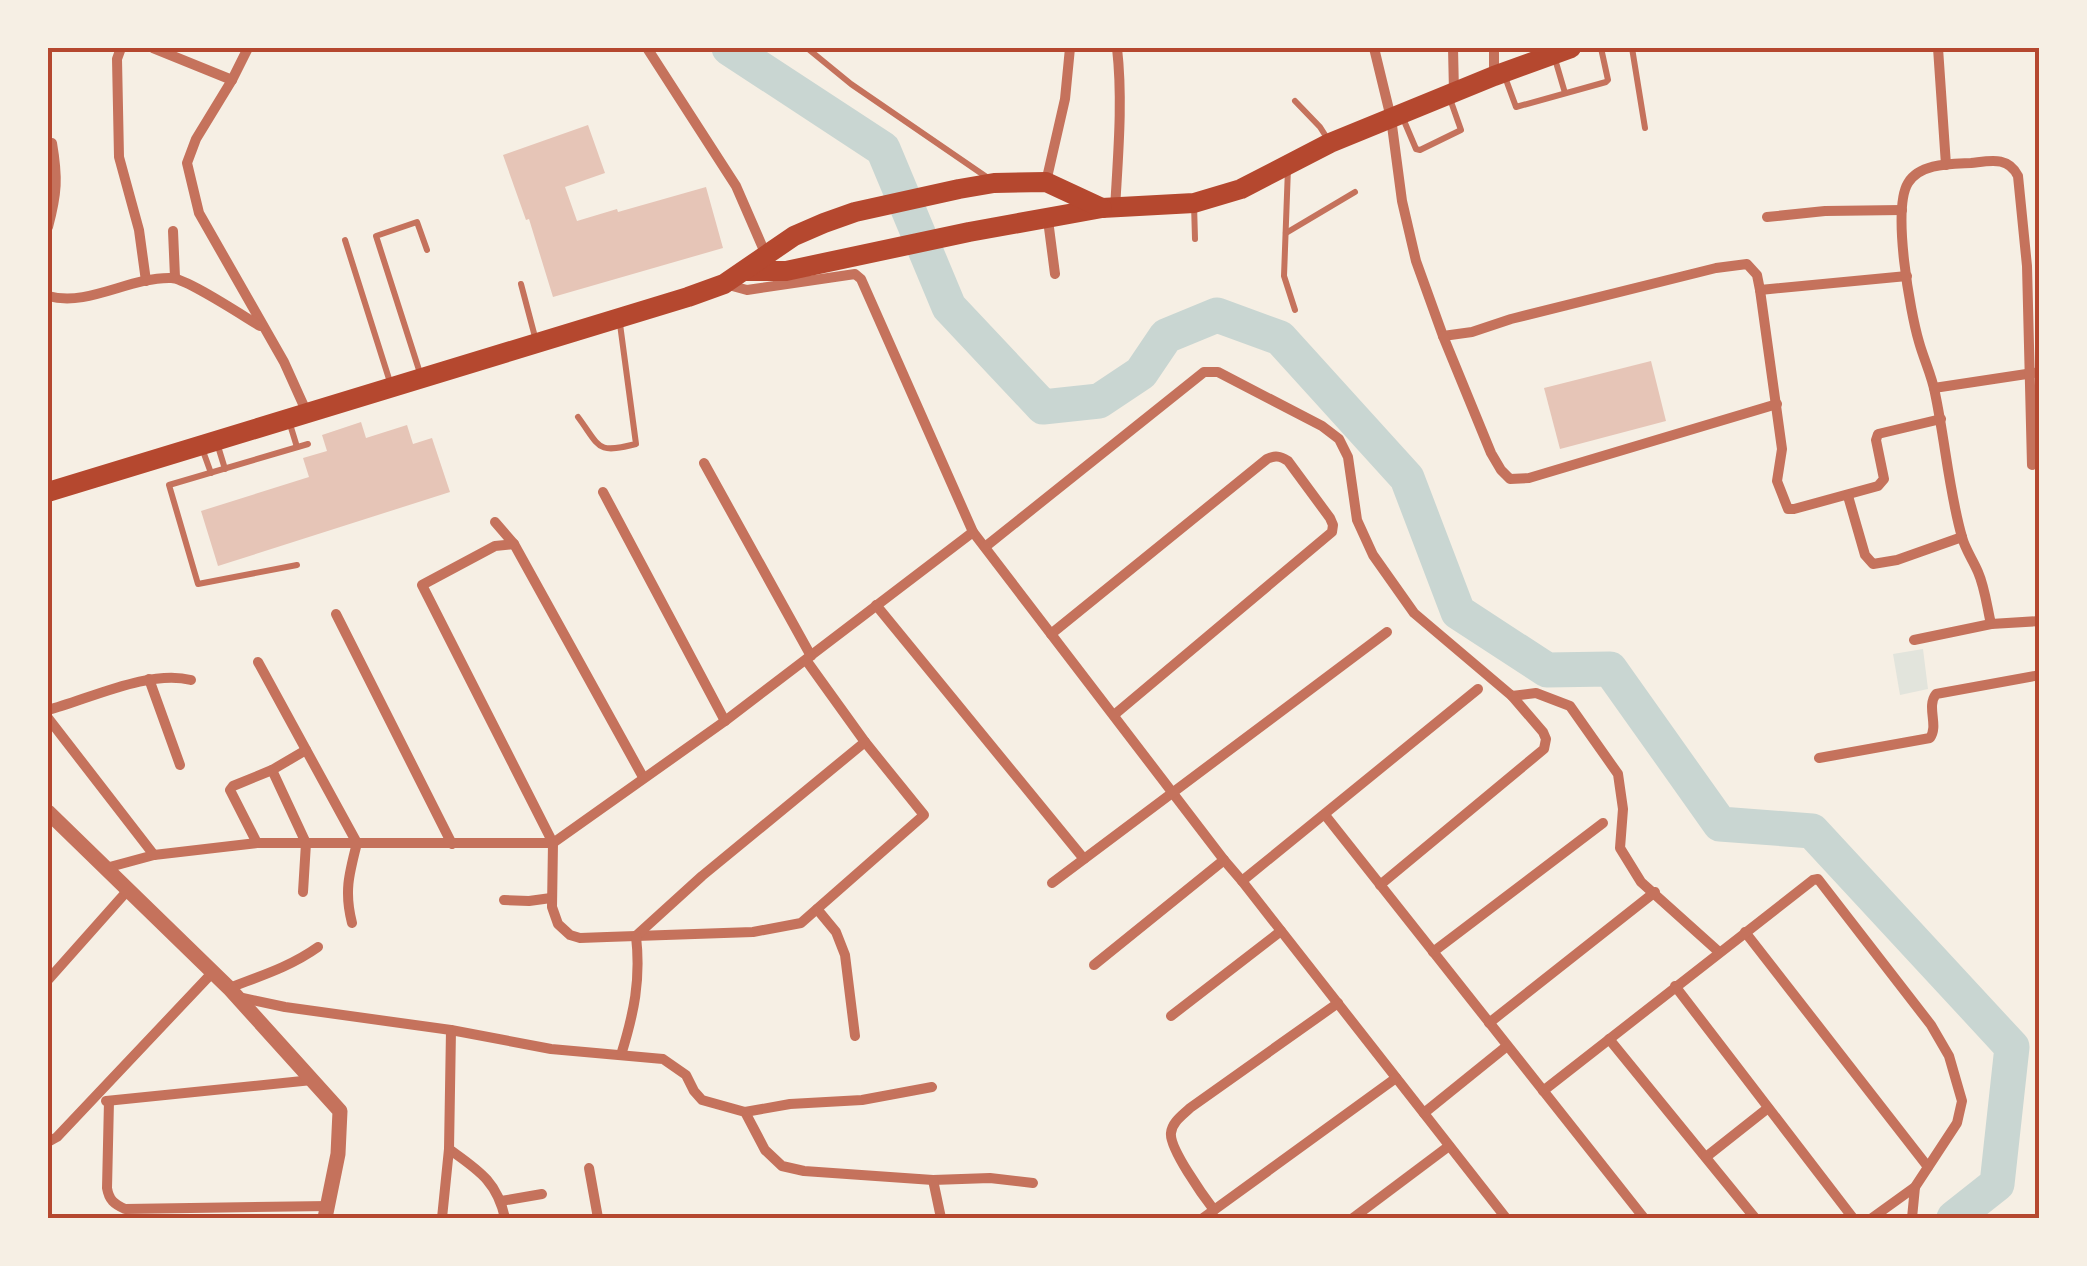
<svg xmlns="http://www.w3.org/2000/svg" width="2087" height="1266" viewBox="0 0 2087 1266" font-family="'Noto Sans',sans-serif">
  <rect width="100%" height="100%" fill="#f6efe4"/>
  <polygon fill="#e2e4dc" points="1923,649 1928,689 1900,695 1893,654"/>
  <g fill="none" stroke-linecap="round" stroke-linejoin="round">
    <polyline stroke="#c9d6d2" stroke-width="35" points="729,48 883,149 949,307 1043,407 1099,401 1141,373 1166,336 1217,315 1280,338 1407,478 1458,612 1547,670 1610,669 1720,824 1812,831 2012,1047 1997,1184 1954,1218"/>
  </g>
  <g fill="#e6c5b7">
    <polygon points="588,125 605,173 565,187 577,221 617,209 618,212 706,187 723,248 553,297 529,219 526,220 503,155"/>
    <polygon points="1651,361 1666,421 1560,449 1544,388"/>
    <polygon points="361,422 366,438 407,425 413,444 432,438 450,492 218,566 201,511 309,477 303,458 327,451 322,435"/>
  </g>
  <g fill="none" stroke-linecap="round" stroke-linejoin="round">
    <g stroke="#c5725c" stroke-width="6">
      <polyline points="807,48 851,84 988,178"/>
      <polyline points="1632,48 1645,128"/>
      <polyline points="1555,59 1565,93"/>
      <polyline points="1505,77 1516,107 1606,82 1608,80 1601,48"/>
      <polyline points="1295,101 1320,127 1327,138"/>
      <polyline points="1402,116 1416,149 1420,150 1461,130 1449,96"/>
      <polyline points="1288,168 1284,276 1295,310"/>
      <polyline points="1194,204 1195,239"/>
      <polyline points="1286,233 1355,192"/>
      <polyline points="345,240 390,382"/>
      <polyline points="521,284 535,337"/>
      <polyline points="420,373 376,236 417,222 427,250"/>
      <path d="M578,417C601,448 596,454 636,444L620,324"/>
      <polyline points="289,421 297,447"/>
      <polyline points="217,443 225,469"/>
      <polyline points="203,451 211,473"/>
      <polyline points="297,565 198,584 169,485 308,444"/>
    </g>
    <g stroke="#c5725c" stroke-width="10">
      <polyline points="121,48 117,59 119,157 139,230 146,281"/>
      <polyline points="153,48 232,80"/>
      <polyline points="248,48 232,80 196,139 187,163 199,213 284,362 307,413"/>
      <polyline points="647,48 736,186 766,255"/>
      <polyline points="1374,48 1391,118 1402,201 1416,261 1443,336 1472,332 1511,319 1716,268 1747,264 1757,275 1760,290 1782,449 1777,481 1788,509 1794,509 1878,486 1884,479 1876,440 1878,434 1941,419"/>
      <polyline points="1453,48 1454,92"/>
      <polyline points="1938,48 1946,165"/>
      <polyline points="1494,75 1494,48"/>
      <polyline points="1046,182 1065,99 1070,48"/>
      <path d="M1115,209C1118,155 1123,101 1117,48"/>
      <polyline points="1767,217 1825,211 1902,210"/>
      <polyline points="1048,220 1055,274"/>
      <path d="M48,227C57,193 58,178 52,143"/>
      <polyline points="173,231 175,277"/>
      <polyline points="725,284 747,290 855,274 861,279 973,532 1224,860 1242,881 1506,1218"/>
      <polyline points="1760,290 1907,276"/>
      <path d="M48,296C89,307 129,277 171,278C186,278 243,316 260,326"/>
      <polyline points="1443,336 1491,453 1501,470 1510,479 1529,478 1777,404"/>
      <polyline points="1934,388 2040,372"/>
      <polyline points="704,463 811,656"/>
      <polyline points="603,492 725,721"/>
      <polyline points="1848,496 1865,555 1873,564 1897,560 1962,537"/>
      <polyline points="495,522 514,544 643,777"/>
      <polyline points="514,544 495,546 422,585 553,843 552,907 558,924 570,935 580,938 607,937 753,932 801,923 924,815 865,742 806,660"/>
      <polyline points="985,547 1204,372 1218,372 1322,426 1339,439 1348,457 1357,520 1373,555 1414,613 1512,696 1536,693 1570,706 1618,774 1623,809 1620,848 1641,882 1719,952"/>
      <polyline points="876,605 1084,859"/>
      <polyline points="336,614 452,844"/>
      <path d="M1991,624C1987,607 1985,588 1978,572C1973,560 1965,549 1962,537C1949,492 1945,440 1935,393C1932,376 1924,360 1919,342C1910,312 1892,209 1908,183C1920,163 1951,164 1971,163C1990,161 2008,156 2018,176L2027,266L2032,465"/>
      <path d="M1051,634L1267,459C1275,455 1280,456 1288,461L1330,518L1333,525L1332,532L1114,715"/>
      <polyline points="1914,640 1991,624 2040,621"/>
      <path d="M258,662L357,843C349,874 344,892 352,923"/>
      <polyline points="149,679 180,765"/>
      <path d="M48,710C89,699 150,669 191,680"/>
      <polyline points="48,718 154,855"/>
      <path d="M1819,758L1930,738C1939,725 1926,707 1936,694L2040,675"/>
      <polyline points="272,770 306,843 303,892"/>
      <polyline points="1325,815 1644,1218"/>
      <polyline points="257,843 230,790 233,786 272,770 306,750"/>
      <polyline points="106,868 154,855 257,843 553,843 725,721 973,532"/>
      <polyline points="1242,881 1478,689"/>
      <polyline points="1052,883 1387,632"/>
      <polyline points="1380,885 1544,749 1546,739 1543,732 1512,696"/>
      <polyline points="504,900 529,901 551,898"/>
      <polyline points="817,909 836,932 845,955 855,1036"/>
      <polyline points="1745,932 1928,1167"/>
      <polyline points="637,935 702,876 865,742"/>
      <polyline points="1433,952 1603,823"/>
      <polyline points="1094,965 1224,860"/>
      <polyline points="48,980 128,890"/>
      <polyline points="1675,986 1853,1218"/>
      <path d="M229,988C260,976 290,967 318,947"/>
      <polyline points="238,997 285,1007 451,1030 551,1049 663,1059 686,1075 694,1091 702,1100 745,1112 765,1150 782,1166 804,1171 933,1180 990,1178 1033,1183"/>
      <polyline points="1171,1016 1281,931"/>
      <polyline points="1489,1023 1655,892"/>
      <polyline points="1609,1039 1755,1218"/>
      <path d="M621,1055C634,1013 641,980 636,936"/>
      <polyline points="1543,1091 1813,880 1818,879 1931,1025 1949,1056 1962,1101 1957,1123 1915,1187 1872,1218"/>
      <polyline points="106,1101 312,1080"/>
      <path d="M109,1101L107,1188C109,1200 114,1204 125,1209L329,1206"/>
      <polyline points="745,1112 790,1104 862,1100 932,1087"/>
      <polyline points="1424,1113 1507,1046"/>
      <polyline points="48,1142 57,1137 213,972"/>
      <path d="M449,1149C478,1170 497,1181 505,1218"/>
      <polyline points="1706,1157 1768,1108"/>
      <polyline points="589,1168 598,1218"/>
      <polyline points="933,1180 941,1218"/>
      <polyline points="501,1201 542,1194"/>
      <path d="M1214,1210C1204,1197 1169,1148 1171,1133C1172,1122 1183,1115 1190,1108L1338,1003"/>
      <polyline points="442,1218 449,1149 451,1030"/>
      <polyline points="1203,1218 1396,1078"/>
      <polyline points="1353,1218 1449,1146"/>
      <polyline points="1912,1218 1915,1187"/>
    </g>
    <polyline stroke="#c5725c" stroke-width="15" points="48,812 229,988 340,1111 338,1154 325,1218"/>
    <g stroke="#b5482f" stroke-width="20">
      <polyline points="746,271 786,271 969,232 1102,208 1194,203 1241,189 1330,143 1494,76 1571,48"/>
      <polyline points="48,492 688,297 724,284 794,236 824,223 855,212 959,189 994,183 1046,182 1102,208"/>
    </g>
  </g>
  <rect width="2087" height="1266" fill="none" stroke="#f6efe4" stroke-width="100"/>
  <rect x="50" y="50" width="1987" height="1166" fill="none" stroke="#b5482f" stroke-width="4"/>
</svg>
